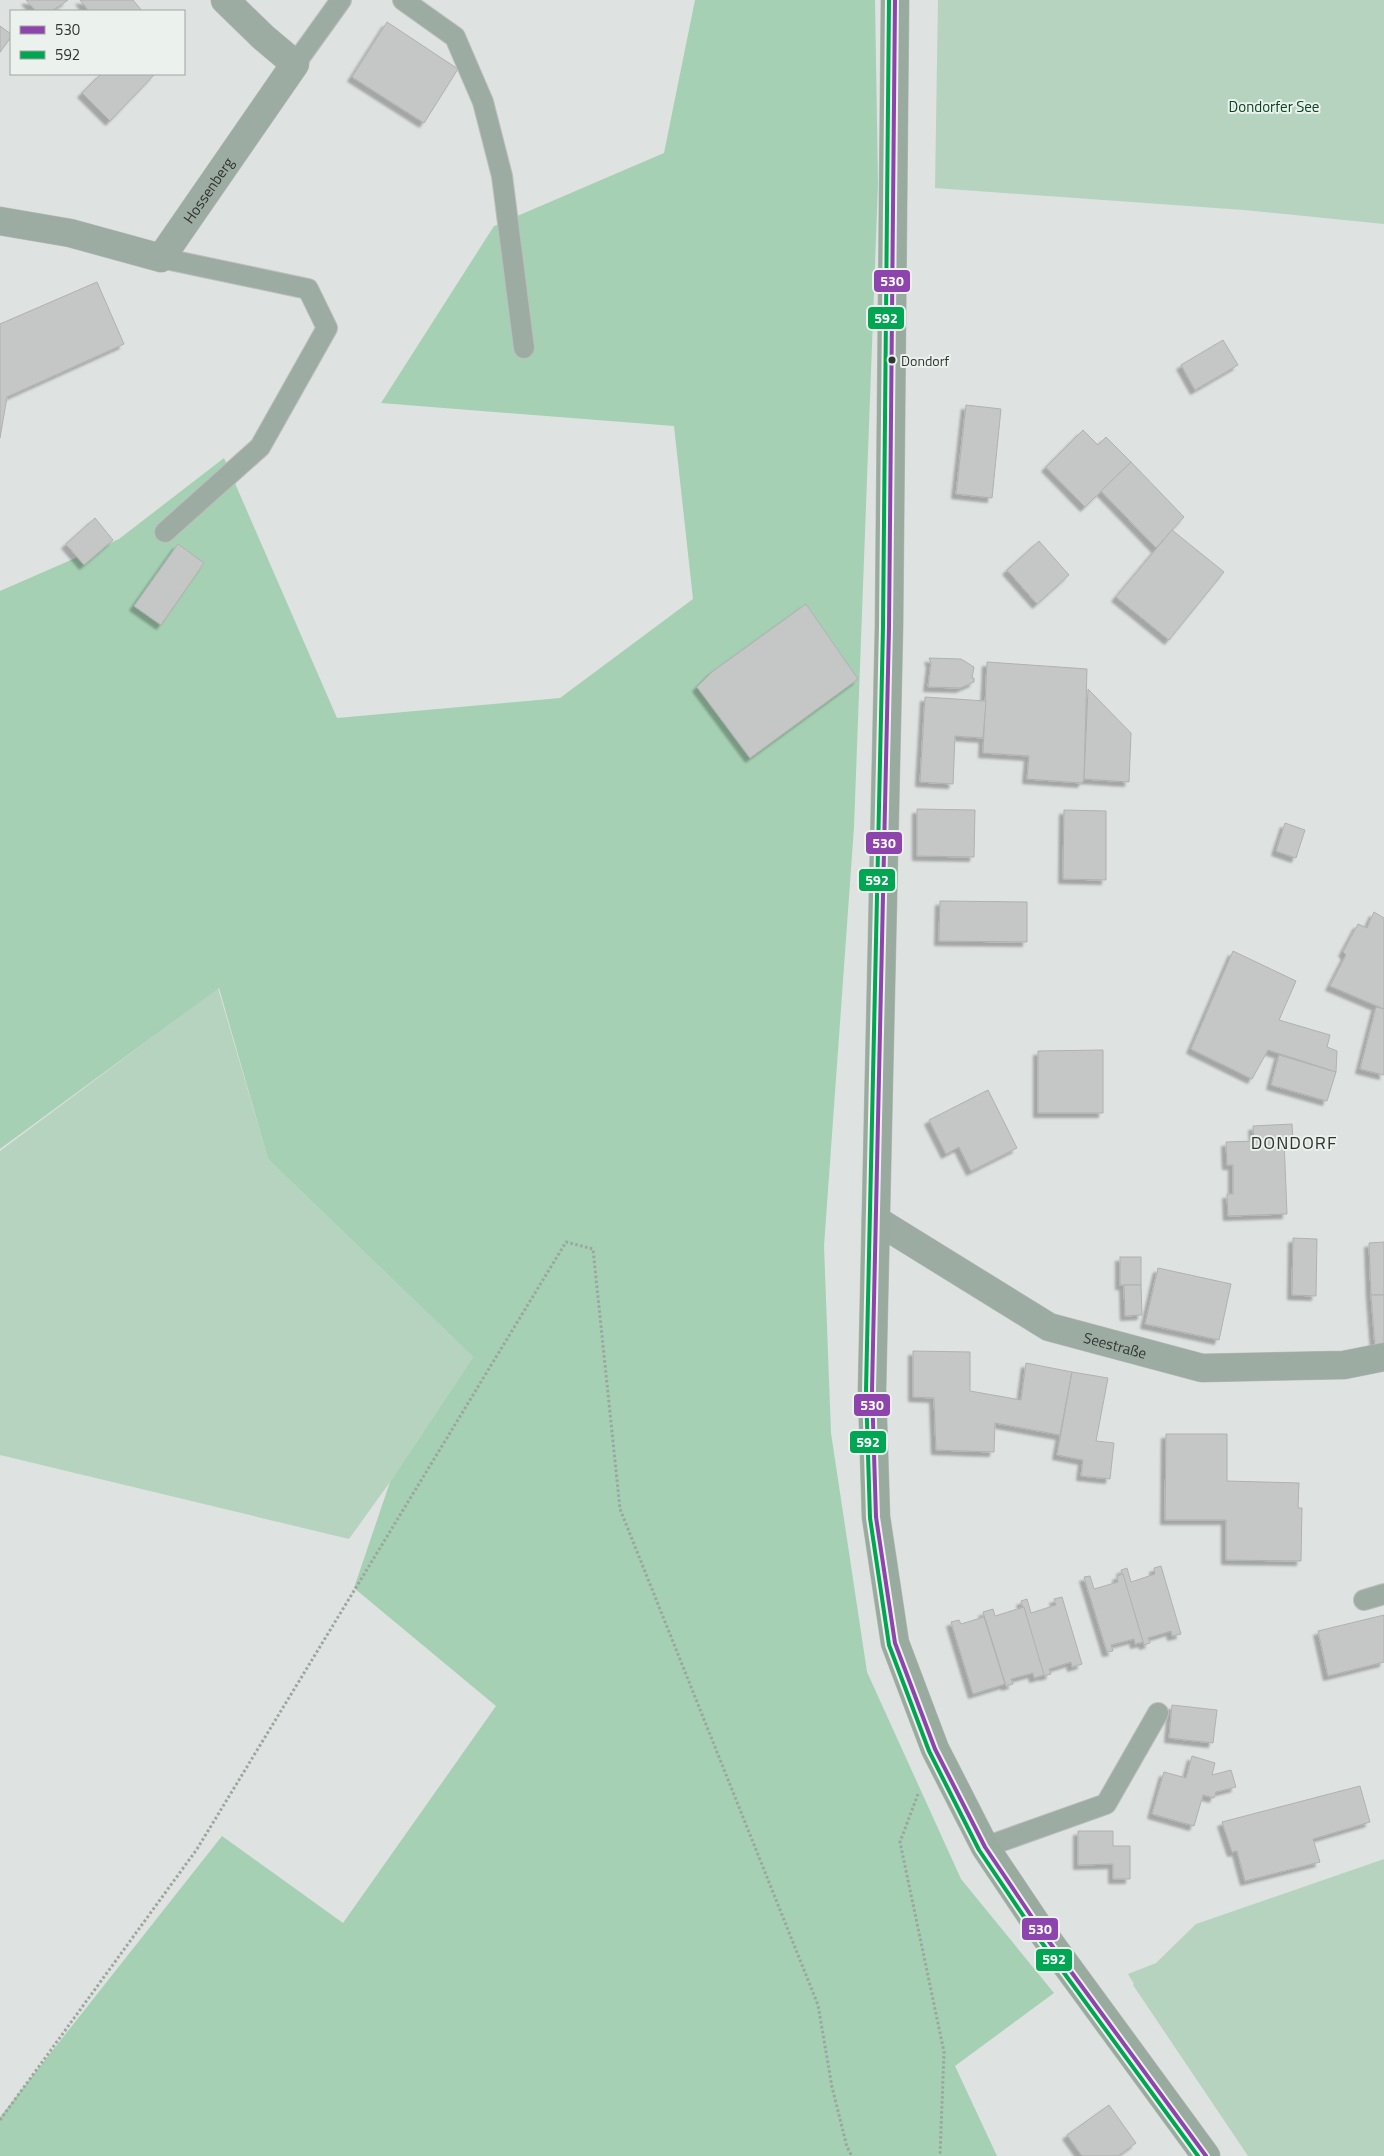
<svg xmlns="http://www.w3.org/2000/svg" width="1384" height="2156" viewBox="0 0 1384 2156" font-family="'Titillium Web',sans-serif">
  <defs>
    <filter id="shadow"><feDropShadow dx="-4.5" dy="4.5" stdDeviation="1" flood-color="#0004"/></filter>
  </defs>
  <rect width="100%" height="100%" fill="#dee2e0"/>
  <g fill="#b6d3bf">
    <polygon points="938,0 1384,0 1384,224 1244,210 935,188"/>
    <polygon points="218,988 268,1159 473,1357 390,1482 349,1539 0,1455 0,1151"/>
    <polygon points="1384,1859 1384,2156 1248,2156 1133,1985 1134,1984 1128,1974 1156,1963 1196,1924"/>
  </g>
  <polygon fill="#a5d0b3" points="695,0 875,0 878,184 854,827 824,1246 831,1433 867,1672 961,1879 1054,1993 955,2066 997,2156 0,2156 0,2117 222,1836 343,1923 496,1706 354,1588 390,1482 473,1357 268,1159 219,988 0,1149 0,591 119,539 224,458 337,718 560,698 693,599 674,426 381,403 494,226 664,153"/>
  <g fill="#c5c6c6" stroke="#b0b1b1" filter="url(#shadow)">
    <polygon points="26,0 68,0 52,11 36,11"/>
    <polygon points="80,0 133,0 142,11 89,11"/>
    <polygon points="387,22 458,69 424,123 352,77"/>
    <polygon points="0,26 11,34 11,37 0,52"/>
    <polygon points="101,74 155,74 110,121 82,93"/>
    <polygon points="97,282 124,344 7,397 0,438 0,324"/>
    <polygon points="1223,340 1238,365 1195,390 1181,365"/>
    <polygon points="966,405 1001,409 992,498 956,494"/>
    <polygon points="1083,430 1098,445 1106,437 1131,462 1085,507 1046,467"/>
    <polygon points="1131,462 1184,517 1156,548 1101,491"/>
    <polygon points="95,518 113,540 84,565 66,544"/>
    <polygon points="1172,530 1224,572 1169,640 1116,597"/>
    <polygon points="1039,541 1069,575 1037,604 1007,570"/>
    <polygon points="178,544 204,563 161,625 134,606"/>
    <polygon points="806,604 858,679 750,758 697,687 712,672"/>
    <polygon points="929,658 961,659 974,667 972,678 974,678 974,682 960,688 928,687 931,663"/>
    <polygon points="987,662 1087,669 1084,779 1082,783 1027,779 1029,756 983,753"/>
    <polygon points="1088,689 1131,733 1129,782 1084,779"/>
    <polygon points="925,697 986,701 983,738 955,736 953,784 920,782"/>
    <polygon points="917,809 975,810 974,857 917,856"/>
    <polygon points="1064,810 1106,811 1106,880 1063,879"/>
    <polygon points="1285,823 1305,830 1296,858 1276,851"/>
    <polygon points="940,901 1027,902 1027,942 939,941"/>
    <polygon points="1374,912 1384,918 1384,1009 1330,986 1346,955 1343,952 1358,924 1367,928"/>
    <polygon points="1233,951 1296,981 1279,1020 1330,1035 1327,1047 1337,1051 1336,1072 1268,1050 1252,1079 1191,1049"/>
    <polygon points="1376,1007 1384,1009 1384,1075 1360,1069"/>
    <polygon points="1103,1050 1103,1113 1038,1113 1038,1051"/>
    <polygon points="1279,1055 1336,1072 1327,1101 1271,1085"/>
    <polygon points="988,1090 1017,1148 971,1171 959,1147 946,1154 929,1120"/>
    <polygon points="1292,1124 1293,1140 1254,1142 1253,1126"/>
    <polygon points="1284,1140 1287,1214 1228,1216 1227,1194 1233,1194 1233,1165 1227,1165 1226,1142"/>
    <polygon points="1293,1238 1317,1239 1316,1296 1292,1295"/>
    <polygon points="1384,1242 1384,1295 1371,1295 1369,1243"/>
    <rect x="1120" y="1257" width="21" height="28"/>
    <polygon points="1158,1268 1231,1284 1219,1340 1145,1324"/>
    <polygon points="1124,1285 1141,1285 1142,1315 1125,1316"/>
    <polygon points="1371,1295 1384,1295 1384,1345 1375,1347"/>
    <polygon points="913,1351 970,1352 970,1391 1021,1400 1026,1363 1072,1372 1060,1435 995,1423 994,1452 936,1450 934,1398 913,1397"/>
    <polygon points="1072,1372 1108,1378 1096,1441 1114,1443 1110,1479 1081,1476 1083,1460 1057,1455"/>
    <polygon points="1166,1434 1227,1434 1227,1481 1299,1483 1298,1508 1302,1508 1301,1561 1226,1560 1226,1520 1165,1520"/>
    <polygon points="1161,1566 1181,1634 1172,1636 1171,1631 1148,1638 1150,1643 1144,1645 1121,1570 1127,1568 1131,1582 1155,1574 1154,1568"/>
    <polygon points="1123,1574 1143,1642 1135,1644 1134,1639 1111,1645 1113,1651 1107,1652 1084,1577 1090,1576 1094,1589 1118,1582 1117,1576"/>
    <polygon points="1062,1597 1082,1664 1072,1667 1071,1662 1049,1669 1051,1674 1044,1676 1021,1601 1027,1599 1031,1613 1056,1605 1054,1599"/>
    <polygon points="1024,1607 1044,1675 1034,1678 1033,1673 1011,1679 1013,1684 1006,1686 983,1612 993,1609 995,1616"/>
    <polygon points="1384,1615 1384,1662 1328,1676 1318,1631"/>
    <polygon points="984,1617 1005,1684 973,1694 951,1622 959,1620 961,1624"/>
    <polygon points="1172,1705 1217,1710 1213,1743 1169,1738"/>
    <polygon points="1192,1756 1215,1763 1212,1775 1231,1770 1236,1787 1216,1792 1214,1798 1203,1795 1194,1826 1152,1814 1164,1772 1186,1778"/>
    <polygon points="1360,1786 1370,1822 1313,1839 1320,1862 1245,1881 1237,1851 1232,1852 1222,1822"/>
    <polygon points="1078,1831 1113,1831 1113,1846 1130,1846 1130,1879 1113,1879 1113,1864 1078,1865"/>
    <polygon points="1109,2105 1136,2143 1118,2156 1082,2156 1067,2135"/>
  </g>
  <g fill="none" stroke-linecap="round" stroke-linejoin="round">
    <defs>
      <g id="lane">
        <polyline points="403,0 455,37 483,102 502,176 524,348"/>
        <polyline points="295,64 341,0"/>
        <polyline points="161,258 308,289 327,328 260,447 165,532"/>
        <polyline points="1364,1600 1384,1594"/>
        <polyline points="985,1847 1106,1804 1158,1713"/>
      </g>
      <g id="street">
        <path id="s1" d="M0,221L70,233L161,258L295,64L263,37L225,0"/>
        <path id="s2" d="M876,1220L1049,1327L1202,1368L1344,1365L1384,1357"/>
      </g>
      <polyline id="secondary" points="895,0 889,627 872,1390 876,1517 895,1643 935,1749 985,1847 1042,1932 1206,2156"/>
    </defs>
    <use href="#lane" stroke="#bcbebd" stroke-width="22"/>
    <use href="#street" stroke="#bcbebd" stroke-width="29"/>
    <use href="#secondary" stroke="#bcbebd" stroke-width="29"/>
    <g stroke="#9ca69f" stroke-width="3" stroke-dasharray="2.5 2.5" stroke-linecap="butt">
      <polyline points="918,1794 900,1842 944,2052 940,2156"/>
      <polyline points="0,2120 197,1849 566,1242 593,1249 620,1509 818,2005 832,2087 847,2147 852,2156"/>
    </g>
    <use href="#lane" stroke="#9daca2" stroke-width="20"/>
    <use href="#street" stroke="#9daca2" stroke-width="28"/>
    <use href="#secondary" stroke="#99ab9f" stroke-width="28"/>
    <defs>
      <polyline id="bus-1" points="895,0 889,627 872,1390 876,1517 895,1643 935,1749 985,1847 1042,1932 1206,2156"/>
      <polyline id="bus-2" points="889,0 883,627 866,1390 870,1518 889,1645 929,1751 979,1850 1037,1936 1198,2156"/>
    </defs>
    <use href="#bus-1" stroke="#ebf1ec" stroke-width="8"/>
    <use href="#bus-2" stroke="#ebf1ec" stroke-width="8"/>
    <use href="#bus-1" stroke="#8e44ad" stroke-width="4"/>
    <use href="#bus-2" stroke="#00a651" stroke-width="4"/>
  </g>
  <circle fill="#313432" stroke="#ebf1ec" stroke-width="2" cx="892" cy="360" r="4.5"/>
  <g text-anchor="middle" dominant-baseline="central" stroke-width="4" stroke-linejoin="round" paint-order="stroke">
    <g font-size="14" fill="#313432" stroke="#ebf1ec" text-anchor="start">
      <text x="901" y="360">Dondorf</text>
    </g>
    <g font-size="15" fill="#084524" stroke="#ebf1ec">
      <text x="1274" y="106">Dondorfer See</text>
    </g>
    <g font-size="15" fill="#313432" stroke="#ebf1ec">
      <text stroke="none"><textPath href="#s1" startOffset="248">Hossenberg</textPath></text>
      <text stroke="none"><textPath href="#s2" startOffset="272">Seestraße</textPath></text>
    </g>
    <g font-size="18" letter-spacing="1" fill="#313432" stroke="#ebf1ec">
      <text x="1294" y="1142">DONDORF</text>
    </g>
  </g>
  <g stroke="#ebf1ec" stroke-width="2">
    <rect x="873" y="269" width="38" height="24" rx="5" fill="#8e44ad"/>
    <rect x="867" y="306" width="38" height="24" rx="5" fill="#00a651"/>
    <rect x="865" y="831" width="38" height="24" rx="5" fill="#8e44ad"/>
    <rect x="858" y="868" width="38" height="24" rx="5" fill="#00a651"/>
    <rect x="853" y="1393" width="38" height="24" rx="5" fill="#8e44ad"/>
    <rect x="849" y="1430" width="38" height="24" rx="5" fill="#00a651"/>
    <rect x="1021" y="1917" width="38" height="24" rx="5" fill="#8e44ad"/>
    <rect x="1035" y="1948" width="38" height="24" rx="5" fill="#00a651"/>
  </g>
  <g font-size="14" text-anchor="middle" font-weight="bold" fill="#fff">
    <text x="892" y="286">530</text>
    <text x="886" y="323">592</text>
    <text x="884" y="848">530</text>
    <text x="877" y="885">592</text>
    <text x="872" y="1410">530</text>
    <text x="868" y="1447">592</text>
    <text x="1040" y="1934">530</text>
    <text x="1054" y="1964">592</text>
  </g>
  <rect x="10" y="10" width="175" height="65" fill="#ebf1ec" stroke="#a1a5a2"/>
  <rect x="20" y="26" width="25" height="8" fill="#8e44ad" stroke="#a1a5a2"/>
  <text x="55" y="35" font-size="15" fill="#313432">530</text>
  <rect x="20" y="51" width="25" height="8" fill="#00a651" stroke="#a1a5a2"/>
  <text x="55" y="60" font-size="15" fill="#313432">592</text>
</svg>
